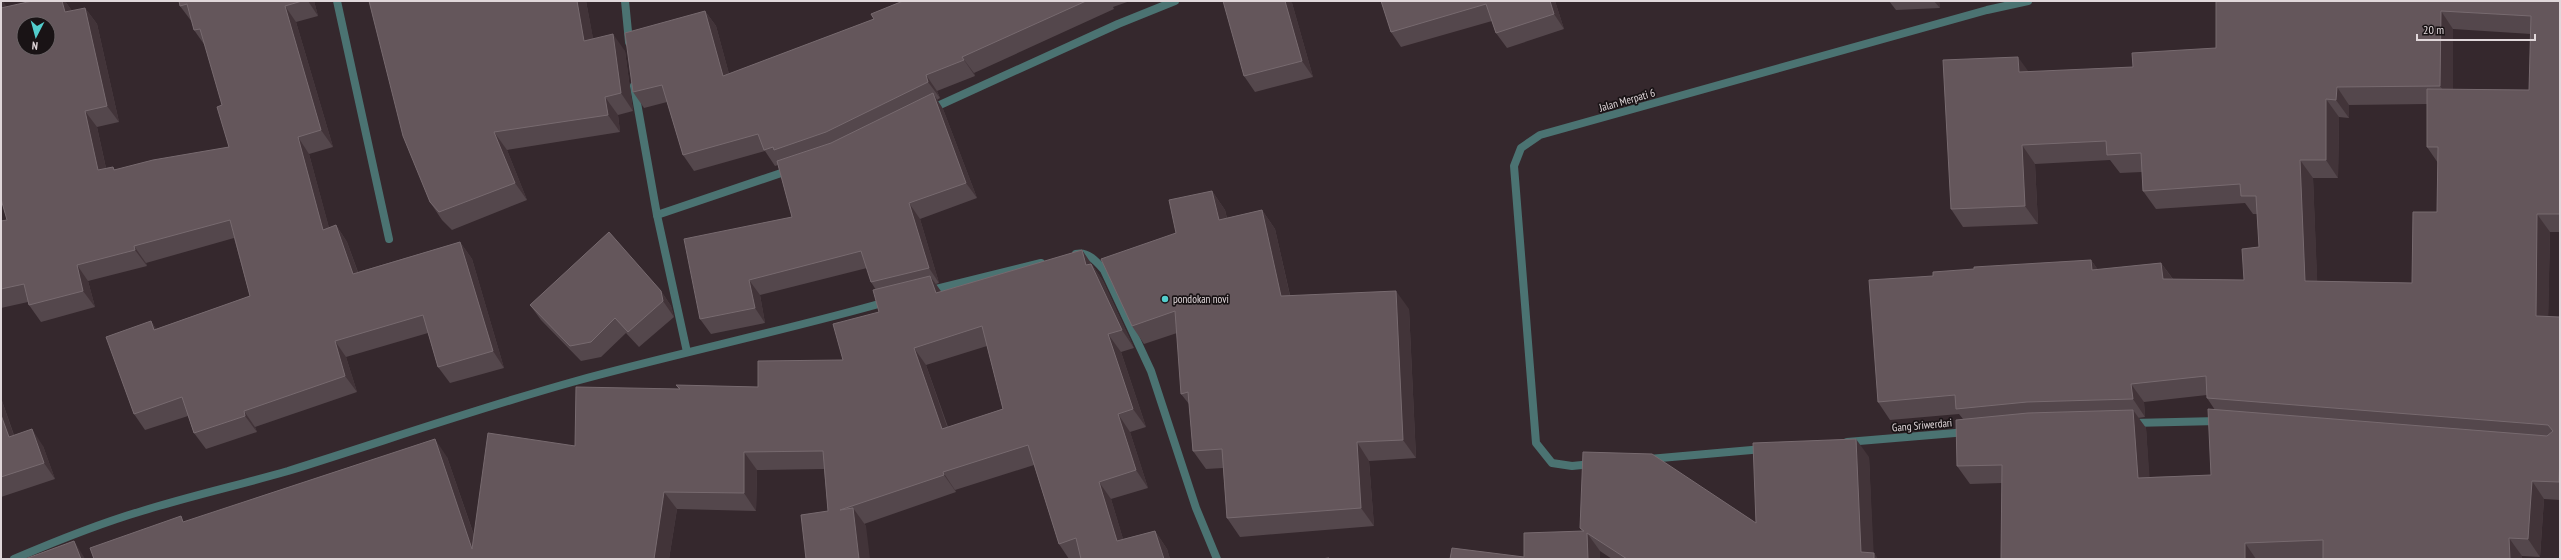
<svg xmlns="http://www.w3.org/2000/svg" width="2561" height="560" viewBox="0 0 2561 560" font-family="'PT Sans Narrow',sans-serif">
  <rect width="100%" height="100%" fill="#35282d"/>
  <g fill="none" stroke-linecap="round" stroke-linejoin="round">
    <g stroke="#4b7372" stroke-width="8">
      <polyline points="337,1 389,239"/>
      <polyline points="625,1 629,42"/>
      <polyline points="634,86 657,215 790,170"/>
      <polyline points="931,109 1118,24 1175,1"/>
      <polyline points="657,215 687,352"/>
      <path d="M1076,254C1088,251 1097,262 1104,270L1151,371L1196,508L1217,559"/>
      <polyline points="928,291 1041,263"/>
      <polyline points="2132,423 2218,421"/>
      <polyline points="1847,442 1967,432"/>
      <polyline points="1649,459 1763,449"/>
      <polyline points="1592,464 1572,466 1552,463 1536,443 1514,166 1521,148 1540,135 1987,10 2028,1"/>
      <path d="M14,559C56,541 98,524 142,511C190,496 239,485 288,471C384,441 479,408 576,381C679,353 783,331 886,302"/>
    </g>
  </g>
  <g fill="#54474c" fill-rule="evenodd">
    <polygon points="65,1 72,11 85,8 97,24 119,122 97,127 106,168 113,167 115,170 229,147 222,105 206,47 194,30 192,22 180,6 179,1 314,1 318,16 296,22 333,147 309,154 329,228 336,225 347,242 358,272 460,242 472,259 504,368 450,383 438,367 428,333 346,357 357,392 255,427 257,432 206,449 194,433 188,416 145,430 134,414 151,321 156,329 250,296 234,238 146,263 147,266 88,281 95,307 41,322 29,305 28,302 1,308 1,221 7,220 7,7"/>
    <polygon points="369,1 586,1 593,39 625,51 633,111 618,115 620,132 507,150 527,200 452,230 442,220 430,202"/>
    <path d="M903,1H1130L1113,7L1114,9L974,73L975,76L937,91L940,98L937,100L943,109L977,198L920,219L939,283L936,284L941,292L1082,250L1103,281L1134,348L1121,352L1146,427L1130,432L1148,488L1111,499L1123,539L1155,531L1167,549L1170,559H1081V558L1079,559H1069L1059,544L1034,465L955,490L956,492L864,524L866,526L828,511L824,469L757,470L756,511L677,509L669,559H94L185,522L447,457L474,535L575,446L679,389L676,385L758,387L843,360L879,312L876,290L871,282L867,268L760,295L765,323L711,334L700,319L792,217L778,165L775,166L765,151L694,171L683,155L667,102L644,108L633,92L705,11L716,26L729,74L874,19ZM987,346L1003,409L948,427L926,365Z"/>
    <polygon points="1381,1 1555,1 1564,29 1507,48 1496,33 1492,21 1401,47 1391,32"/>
    <polygon points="1889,1 1939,1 1940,8 1896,10"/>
    <path d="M2216,1H2560V232H2550L2548,317H2560V500L2544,499L2540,557L2522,556V559H2001L2002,483L1970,484L1957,466L1963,419L1959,414L1890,420L1878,402L1933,276L1974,269L2091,260L2098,270L2161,263L2173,279L2244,280L2259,247L2257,214H2253L2245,203L2156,209L2143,191L2142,172L2120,173L2110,160L2035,164L2038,224L1963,227L1951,209L2029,72L2133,67L2216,48ZM2453,29L2531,34L2529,90H2453ZM2427,104V147L2438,163L2437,212L2412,283L2317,281L2313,178H2338L2339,117L2349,118V105ZM2207,395V398L2215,410L2211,475L2149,477L2146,428L2138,418L2145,417L2144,402Z"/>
    <polygon points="1292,3 1313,77 1255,92 1244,76"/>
    <polygon points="1212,191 1225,210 1227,218 1262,210 1275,229 1290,295 1409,309 1416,458 1369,461 1374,526 1240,537 1227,518 1223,468 1206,469 1193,451 1189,404 1181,394 1177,333 1144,344 1132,326 1176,233"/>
    <polygon points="661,291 671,306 674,317 639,347 626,333 601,357 581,361 541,320 530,305"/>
    <polygon points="1,398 14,435 43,446 55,479 1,497"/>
    <polygon points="1869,457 1873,553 1878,559 1612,559 1600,551 1600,559 1450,559 1524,557 1582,531 1580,528 1756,523"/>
  </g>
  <g fill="#423439">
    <polygon points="1,1 3,1 8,9 1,10"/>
    <polygon points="62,1 65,1 72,11 65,12"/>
    <polygon points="308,1 314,1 318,16"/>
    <polygon points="577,1 586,1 597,59 584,41"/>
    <polygon points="1285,1 1291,1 1292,3 1313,77 1302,61"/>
    <polygon points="1550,1 1555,1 1564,29 1554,14"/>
    <polygon points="1934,1 1939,1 1940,8"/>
    <polygon points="285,6 296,22 333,147 321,130"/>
    <polygon points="85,8 97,24 119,122 107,106"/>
    <polygon points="705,11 716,26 734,92 723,76"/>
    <polygon points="2441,11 2453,29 2453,104 2440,86"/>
    <polygon points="613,34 625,51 633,111 621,93"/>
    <polygon points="962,57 974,73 975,76 964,60"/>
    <polygon points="2018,57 2031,75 2019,72"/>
    <polygon points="926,75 937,91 940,98 928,82"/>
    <polygon points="2337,87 2349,105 2349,118 2336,100"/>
    <polygon points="933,93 943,109 977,198 966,183"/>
    <polygon points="605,97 618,115 620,132 608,115"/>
    <polygon points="2326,99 2339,117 2338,178 2326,160"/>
    <polygon points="85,111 97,127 110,187 98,170"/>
    <polygon points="494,132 507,150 527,200 515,183"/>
    <polygon points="298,137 309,154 334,246 323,230"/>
    <polygon points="2022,145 2035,164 2038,224 2025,206"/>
    <polygon points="2300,160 2313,178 2318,299 2305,281"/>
    <polygon points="1212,191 1225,210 1231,238 1219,220"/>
    <polygon points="909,203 920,219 939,283 929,268"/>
    <polygon points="1262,210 1275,229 1294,314 1281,296"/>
    <polygon points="2537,214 2550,232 2548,334 2536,316"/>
    <polygon points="336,225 347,242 364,290 353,274"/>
    <polygon points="460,242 472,259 504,368 493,351"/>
    <polygon points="134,246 146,263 147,266 135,250"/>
    <polygon points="1082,250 1103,281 1134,348 1122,330 1086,265"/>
    <polygon points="2091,260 2104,278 2092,270"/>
    <polygon points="2161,263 2174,281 2163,279"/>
    <polygon points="77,265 88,281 95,307 83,291"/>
    <polygon points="930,276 943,294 936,293"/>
    <polygon points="749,280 760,295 765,323 755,308"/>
    <polygon points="661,291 671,306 674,317 663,301"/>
    <polygon points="1396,291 1409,309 1416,458 1403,440"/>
    <polygon points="151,321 162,338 154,330"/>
    <polygon points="1108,334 1121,352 1146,427 1133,409"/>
    <polygon points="335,341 346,357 357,392 345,376"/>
    <polygon points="914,348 926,365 954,447 942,429"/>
    <polygon points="2131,384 2144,402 2145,417 2133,399"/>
    <polygon points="1,398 20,454 9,437 1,415"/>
    <polygon points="2133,410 2146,428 2151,496 2138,478"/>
    <polygon points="244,411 255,427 257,432 245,416"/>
    <polygon points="1118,414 1130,432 1148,488 1136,470"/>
    <polygon points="32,429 43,446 55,479 44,463"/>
    <polygon points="435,439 447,457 482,559 472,549"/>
    <polygon points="1856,439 1869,457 1874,559 1861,552"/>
    <polygon points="1357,442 1369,461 1374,526 1361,508"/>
    <polygon points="744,452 757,470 756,511 744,493"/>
    <polygon points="943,472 955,490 956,492 944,475"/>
    <polygon points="2532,481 2544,499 2540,557 2528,539"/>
    <polygon points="1099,482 1111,499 1129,559 1117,541"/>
    <polygon points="664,492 677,509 669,559 654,559"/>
    <polygon points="853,508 866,526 870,559 859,559"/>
    <polygon points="1155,531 1167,549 1170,559 1164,559"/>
    <polygon points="1587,533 1600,551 1600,559 1588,559"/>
    <polygon points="2509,538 2522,556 2522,559 2510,559"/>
    <polygon points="74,541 84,557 85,559 81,559"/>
    <polygon points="2245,543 2256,559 2245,559"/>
    <polygon points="1874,553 1878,559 1874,559"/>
  </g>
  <g fill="#64565b" stroke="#776a6f" fill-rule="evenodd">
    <path d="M32,1H62L65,12L85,8L107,106L85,111L98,170L113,167L114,170L153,160L229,147L217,107L222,105L200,29L194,30L187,4L180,6L179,1H302L285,6L321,130L298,137L323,230L336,225L353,274L460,242L493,351L438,367L423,315L335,341L345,376L244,411L245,416L194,433L182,397L134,414L106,337L151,321L154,330L250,296L230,220L134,246L135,250L77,265L83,291L29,305L24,284L1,289V221L7,220L1,199V8ZM24,24H48V48H24Z"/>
    <polygon points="369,1 577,1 584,41 613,34 621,93 605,97 608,115 494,132 515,183 439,212 430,202 403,136"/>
    <polygon points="903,1 1086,1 962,57 964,60 926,75 928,82 826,132 774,150 773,147 764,150 758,134 683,155 662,85 633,92 625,33 705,11 723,76 874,19 871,14"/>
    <polygon points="1223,1 1285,1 1302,61 1244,76"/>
    <polygon points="1381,1 1550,1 1554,14 1496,33 1486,4 1391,32"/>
    <path d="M2216,1H2560V214H2537L2536,316L2560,317V453L2559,482L2532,481L2528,539L2509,538L2510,559H2323V540L2245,543V559H2001L2002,465L1957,466L1956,420L2028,413L2133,410L2138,478L2211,475L2208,409L2547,436L2553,431L2548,425L2207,398L2206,376L2131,384L2133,399L2027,402L1956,409L1955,395L1878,402L1869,280L1933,276V272L1974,269V267L2091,260L2092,270L2161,263L2163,279L2244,280L2242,249L2259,247L2256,196H2241L2240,184L2143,191L2141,153L2107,155L2106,141L2022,145L2025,206L1951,209L1943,60L2018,57L2019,72L2133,67L2132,53L2216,48ZM2441,11L2531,16L2529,90L2427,89V147H2438L2437,212H2413L2412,283L2305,281L2300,160H2326V99L2336,100L2337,87L2440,86Z"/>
    <polygon points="933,93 966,183 909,203 929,268 871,282 861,251 749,280 755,308 700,319 684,239 792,217 777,161 831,143"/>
    <polygon points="1212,191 1219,220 1262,210 1281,296 1396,291 1403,440 1357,442 1361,508 1227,518 1222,449 1193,451 1188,392 1181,394 1175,311 1132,326 1101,259 1176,233 1169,200"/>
    <polygon points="609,232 661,291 663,301 628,332 615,318 591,342 570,346 530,305"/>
    <path d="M1082,250L1086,265L1091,264L1122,330L1108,334L1133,409L1118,414L1136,470L1099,482L1117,541L1155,531L1164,559H1081L1076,538L1059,544L1028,445L943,472L944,475L840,510L853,508L859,559H806L801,515L828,511L823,451L744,452V493L664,492L654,559H94L90,548L181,516L183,522L435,439L472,549L488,433L575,446L576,387L680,389L676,385L758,387V361L843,360L833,324L879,312L873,290L930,276L936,293ZM982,326L1003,409L942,429L914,348Z"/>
    <polygon points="1,415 9,437 32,429 44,463 1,477"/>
    <polygon points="1856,439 1861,552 1874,553 1874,559 1627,559 1587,533 1588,559 1450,559 1452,548 1524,557 1524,533 1584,531 1580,528 1583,452 1652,454 1756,523 1753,443"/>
    <polygon points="74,541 81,559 25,559"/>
    <polygon points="1329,558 1329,559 1321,559"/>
  </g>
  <circle fill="#52cdcc" stroke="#191315" stroke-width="1.5" cx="1165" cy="299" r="4"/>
  <g text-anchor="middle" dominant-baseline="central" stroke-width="3.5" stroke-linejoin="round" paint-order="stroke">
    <g font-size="11" fill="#e0d7da" stroke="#191315">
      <text transform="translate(1627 100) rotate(-16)">Jalan Merpati 6</text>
      <text transform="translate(1922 425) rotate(-5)">Gang Sriwerdari</text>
    </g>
    <g font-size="11" fill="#e0d7da" stroke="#191315" text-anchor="start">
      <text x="1173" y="299">pondokan novi</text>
    </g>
  </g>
  <rect width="2561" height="560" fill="none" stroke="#e0d7da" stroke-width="4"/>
  <g transform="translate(36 36) rotate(186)"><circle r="19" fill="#191315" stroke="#696164"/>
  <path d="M0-3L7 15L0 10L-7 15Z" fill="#52cdcc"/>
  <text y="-6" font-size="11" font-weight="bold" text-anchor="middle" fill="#e0d7da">N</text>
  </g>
  <path d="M2417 34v6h118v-6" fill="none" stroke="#e0d7da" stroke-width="2"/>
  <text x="2423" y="34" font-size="12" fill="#e0d7da" stroke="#191315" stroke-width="3" paint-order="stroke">20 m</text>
</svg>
